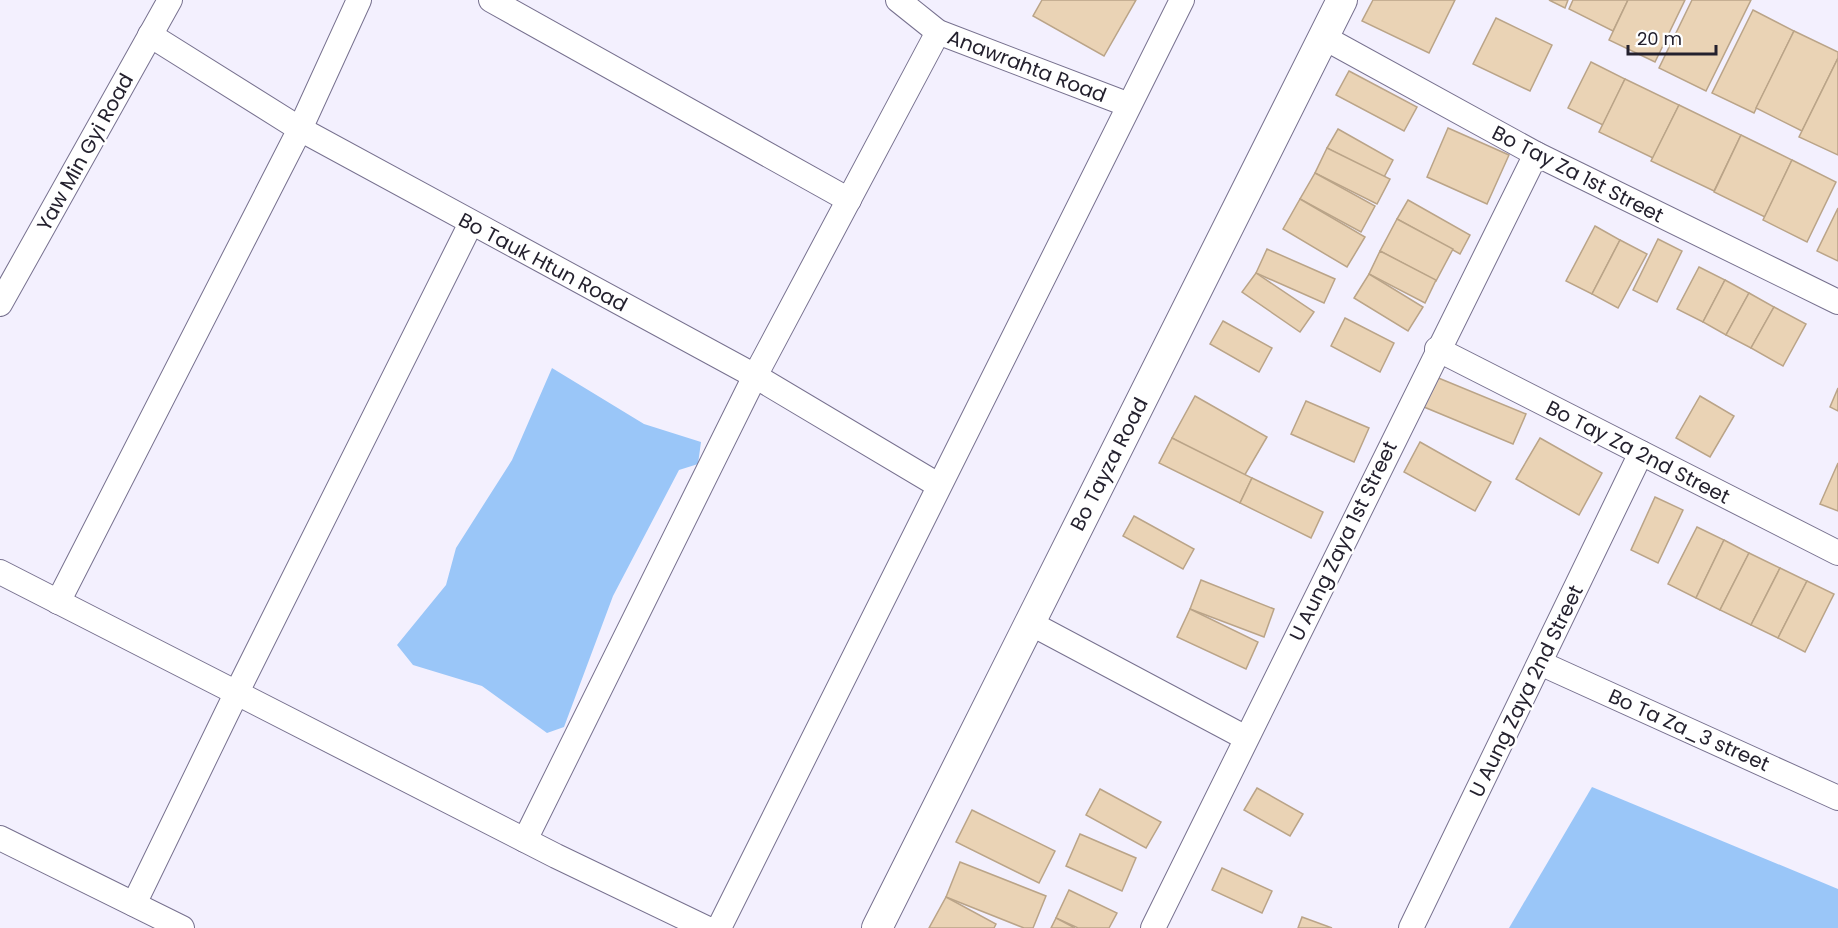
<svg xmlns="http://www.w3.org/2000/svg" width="1838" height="928" viewBox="0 0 1838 928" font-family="Poppins,sans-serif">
  <rect width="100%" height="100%" fill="#f3f0fe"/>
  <g fill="#9ac6f8">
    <polygon points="552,368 644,424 701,442 698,464 679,470 613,596 564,727 547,733 482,686 413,665 397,645 446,585 456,548 512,460"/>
    <polygon points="1592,787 1838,889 1838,928 1509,928"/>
  </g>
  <g fill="#ead3b5" stroke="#baa488" stroke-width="1.5">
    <polygon points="1042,0 1136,0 1104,56 1033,16"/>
    <polygon points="1373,0 1455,0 1429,53 1362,21"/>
    <polygon points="1549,0 1568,0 1565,8"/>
    <polygon points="1573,0 1628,0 1613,31 1569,9"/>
    <polygon points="1628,0 1685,0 1655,62 1609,40"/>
    <polygon points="1692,0 1751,0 1706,91 1659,68"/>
    <polygon points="1753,10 1794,31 1754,113 1712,93"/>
    <polygon points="1496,18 1552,45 1530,91 1473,64"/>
    <polygon points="1794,31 1838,52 1838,58 1802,131 1756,108"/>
    <polygon points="1838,58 1838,155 1799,137"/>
    <polygon points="1591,62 1625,79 1603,125 1568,108"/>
    <polygon points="1349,71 1417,107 1404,131 1336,95"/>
    <polygon points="1625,79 1679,105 1653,158 1599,132"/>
    <polygon points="1679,105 1741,135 1714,191 1651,161"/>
    <polygon points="1448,128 1509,155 1487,204 1427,177"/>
    <polygon points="1338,129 1393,160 1383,179 1327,148"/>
    <polygon points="1741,135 1792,160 1765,217 1714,192"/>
    <polygon points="1327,148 1390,179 1377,204 1315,173"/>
    <polygon points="1792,160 1836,182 1807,242 1763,220"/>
    <polygon points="1315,173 1375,206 1361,232 1300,199"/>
    <polygon points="1300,199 1365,237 1347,267 1283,229"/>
    <polygon points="1408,200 1470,235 1460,254 1397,219"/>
    <polygon points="1838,208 1838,261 1817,251"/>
    <polygon points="1397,219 1453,249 1436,281 1380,251"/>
    <polygon points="1595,226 1620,240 1592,294 1566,281"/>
    <polygon points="1658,239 1682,251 1657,302 1633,290"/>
    <polygon points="1620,240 1647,254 1618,308 1592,294"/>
    <polygon points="1267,249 1335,279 1324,303 1256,273"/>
    <polygon points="1380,251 1436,280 1425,303 1369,274"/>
    <polygon points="1699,267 1725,280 1703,322 1677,309"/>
    <polygon points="1256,273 1314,312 1300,332 1242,292"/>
    <polygon points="1369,274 1423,307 1408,331 1354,298"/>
    <polygon points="1725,280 1749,293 1726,335 1703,322"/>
    <polygon points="1749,293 1774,307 1751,348 1726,335"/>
    <polygon points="1774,307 1806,324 1783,366 1751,348"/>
    <polygon points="1345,318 1394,343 1380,372 1331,346"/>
    <polygon points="1223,321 1272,348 1259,372 1210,344"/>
    <polygon points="1436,377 1526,414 1513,444 1424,407"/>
    <polygon points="1838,388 1838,411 1830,407"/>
    <polygon points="1195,396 1267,437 1243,478 1172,438"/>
    <polygon points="1700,396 1734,416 1710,457 1676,438"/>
    <polygon points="1306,401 1369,428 1354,462 1291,434"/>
    <polygon points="1172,438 1252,478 1240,503 1159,463"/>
    <polygon points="1540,438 1602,473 1579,515 1516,479"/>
    <polygon points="1420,442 1491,482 1475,511 1404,472"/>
    <polygon points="1838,463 1838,511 1820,504"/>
    <polygon points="1252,478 1323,512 1311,538 1240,503"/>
    <polygon points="1655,497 1683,510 1658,563 1631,550"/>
    <polygon points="1134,516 1194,549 1183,569 1123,536"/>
    <polygon points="1697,527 1724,540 1696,598 1668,584"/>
    <polygon points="1724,540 1749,553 1720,610 1696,598"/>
    <polygon points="1749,553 1780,568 1751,625 1720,610"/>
    <polygon points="1780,568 1807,581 1778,638 1751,625"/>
    <polygon points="1201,580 1274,609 1264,637 1190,609"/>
    <polygon points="1807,581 1834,594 1805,652 1778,638"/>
    <polygon points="1190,609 1258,642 1246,669 1177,637"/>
    <polygon points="1257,788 1303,814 1290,836 1244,810"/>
    <polygon points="1100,789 1161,822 1146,848 1086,815"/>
    <polygon points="972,810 1055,851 1039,883 956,842"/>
    <polygon points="1080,834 1136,858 1122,891 1066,866"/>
    <polygon points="960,862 1046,896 1033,928 1024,928 946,897"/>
    <polygon points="1222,868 1272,891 1262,913 1212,890"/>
    <polygon points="1069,890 1117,913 1109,928 1078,928 1056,918"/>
    <polygon points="946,897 996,924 994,928 929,928"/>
    <polygon points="1302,917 1332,928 1298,928"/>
    <polygon points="1056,918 1075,928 1051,928"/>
  </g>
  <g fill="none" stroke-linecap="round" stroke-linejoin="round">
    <defs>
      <g id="minor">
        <polyline points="491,0 849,200"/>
        <polyline points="898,0 938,32 1129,105"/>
        <polyline points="150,35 300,129 755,376 938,485"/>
        <polyline points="1323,37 1536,154 1838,302"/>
        <polyline points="0,304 170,0"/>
        <polyline points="1437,349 1838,553"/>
        <polyline points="0,572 556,856 706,928"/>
        <polyline points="58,602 300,129 359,0"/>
        <polyline points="1030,623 1246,738"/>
        <polyline points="1540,663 1838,798"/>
        <polyline points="0,838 182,928"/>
        <polyline points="525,840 755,376 938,32"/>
        <polyline points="134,904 236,694 471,223"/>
        <polyline points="719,928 1182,0"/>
        <polyline points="1153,928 1536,154"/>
        <polyline points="1411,928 1641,453"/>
      </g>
      <polyline id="tertiary" points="877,928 1342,0"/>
    </defs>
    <use href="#minor" stroke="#77718f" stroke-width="26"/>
    <use href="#tertiary" stroke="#77718f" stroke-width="32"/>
    <use href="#minor" stroke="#fff" stroke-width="24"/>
    <use href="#tertiary" stroke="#fff" stroke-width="30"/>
  </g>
  <g text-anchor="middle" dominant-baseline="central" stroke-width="5" stroke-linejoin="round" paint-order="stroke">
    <g font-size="20" fill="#24212e" stroke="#fff">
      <text transform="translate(1027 66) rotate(21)">Anawrahta Road</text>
      <text transform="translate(85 152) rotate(-61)">Yaw Min Gyi Road</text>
      <text transform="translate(1578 174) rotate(27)">Bo Tay Za 1st Street</text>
      <text transform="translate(543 262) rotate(28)">Bo Tauk Htun Road</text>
      <text transform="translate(1638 452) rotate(27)">Bo Tay Za 2nd Street</text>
      <text transform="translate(1109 464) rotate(-63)">Bo Tayza Road</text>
      <text transform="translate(1343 541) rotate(-64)">U Aung Zaya 1st Street</text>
      <text transform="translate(1526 691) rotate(-64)">U Aung Zaya 2nd Street</text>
      <text transform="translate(1689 730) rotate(24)">Bo Ta Za_3 street</text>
    </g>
  </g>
  <path d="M1628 45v9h88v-9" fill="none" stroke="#24212e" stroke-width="3"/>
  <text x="1637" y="45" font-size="18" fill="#24212e" stroke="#ffffff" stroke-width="4.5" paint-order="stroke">20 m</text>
</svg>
